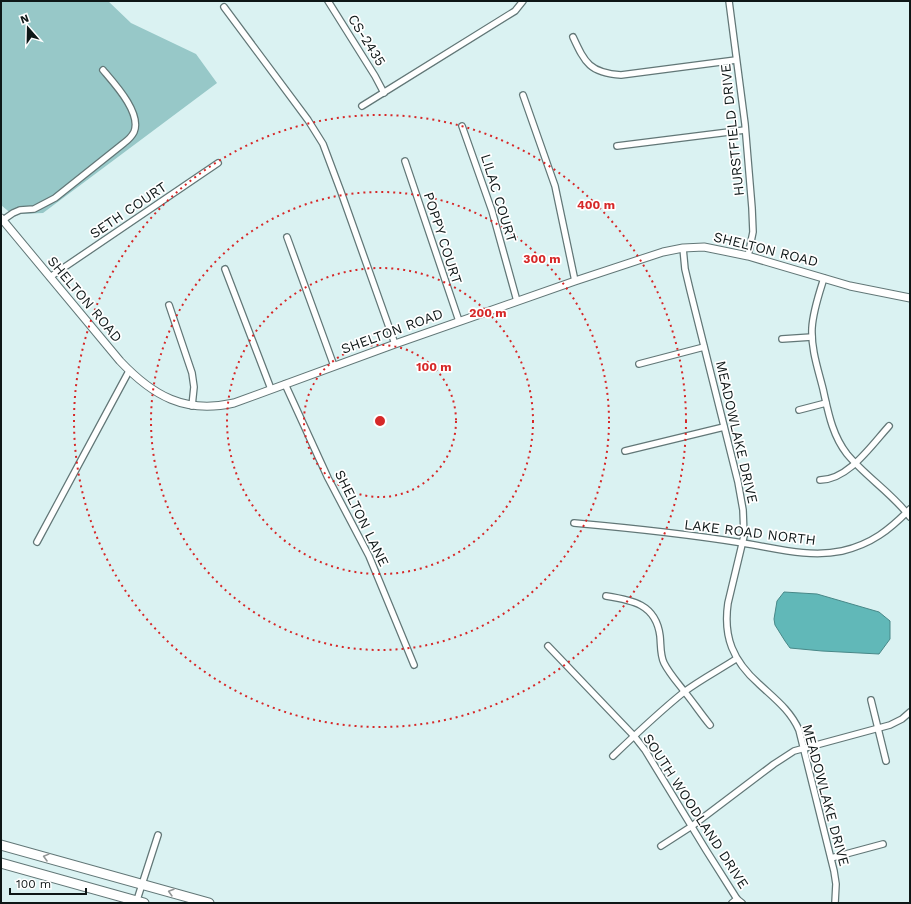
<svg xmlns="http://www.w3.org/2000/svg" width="911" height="904" viewBox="0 0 911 904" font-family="'Work Sans',sans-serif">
  <rect width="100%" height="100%" fill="#daf2f2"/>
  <polygon fill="#97c8c8" points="1,1 108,1 131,23 196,54 217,83 43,213 19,214 14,216 1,205"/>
  <polygon fill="#61b8b8" stroke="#488888" points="784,592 817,594 879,612 890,621 890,639 879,654 822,651 790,648 785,641 775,625 774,619 777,601"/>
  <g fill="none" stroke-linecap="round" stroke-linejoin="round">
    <defs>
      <g id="minor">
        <polyline points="328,1 375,76 384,93"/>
        <polyline points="729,1 745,124 752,208 753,232 748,256"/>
        <polyline points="224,7 308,120 323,144 341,192 395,344"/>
        <path d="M573,37C585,63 590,73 621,75L736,60"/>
        <polyline points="523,95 555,186 575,281"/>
        <polyline points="362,106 515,11 523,1"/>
        <polyline points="462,126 492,211 517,301"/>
        <polyline points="617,146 745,130"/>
        <polyline points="405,161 459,321"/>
        <path d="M3,220L13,213L20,210L34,209L55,198L124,143C128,140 132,136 134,132C142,113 114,83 103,70"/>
        <polyline points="287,237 334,366"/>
        <path d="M683,248L685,269L690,290L738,482L743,510L744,536L728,603C723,637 733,661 759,684C775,699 790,710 799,730L834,871L836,884L835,903"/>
        <polyline points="225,269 271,389"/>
        <polyline points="50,277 218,163"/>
        <path d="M824,278C819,294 813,311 812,328C811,349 818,369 823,389C828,411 832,435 847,454C866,477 892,493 910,517"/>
        <polyline points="169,305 192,373 194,387 192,406"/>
        <polyline points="782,339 812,337"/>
        <polyline points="639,364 704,347"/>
        <polyline points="285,384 328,478 369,556 414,665"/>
        <polyline points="799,410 826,403"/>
        <polyline points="625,451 724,427"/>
        <path d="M820,480C848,480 871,446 889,426"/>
        <path d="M574,523C630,528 687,534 743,543C775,548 809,558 842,551C872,544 889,530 910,509"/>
        <polyline points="37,542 129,371"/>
        <path d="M606,596C632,600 656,604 660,636C661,645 660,655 664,663C669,673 677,682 684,691C693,702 701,714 710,725"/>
        <polyline points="548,646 634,736 645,750 706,850 737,899 742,903"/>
        <polyline points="871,700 886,761"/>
        <path d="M613,756C636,734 659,712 684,692C700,680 719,670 736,659"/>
        <polyline points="661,846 692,826 774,764 794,751 890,725 902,719 910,712"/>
        <polyline points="831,858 883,844"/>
        <polyline points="136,903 158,835"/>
        <polyline points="732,903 737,899"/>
      </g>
      <path id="tertiary" d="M1,218L120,361C153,396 185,414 234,403L395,344L575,281L663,252L683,248L704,247L748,256L850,286L910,298"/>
      <g id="trunk">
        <polyline points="1,845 209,903"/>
        <polyline points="1,863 144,903"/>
      </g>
    </defs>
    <use href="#minor" stroke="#627777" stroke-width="8"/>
    <use href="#tertiary" stroke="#627777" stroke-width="9"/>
    <use href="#trunk" stroke="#627777" stroke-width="11"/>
    <use href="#minor" stroke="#fff" stroke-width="5.5"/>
    <use href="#tertiary" stroke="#fff" stroke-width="7"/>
    <use href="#trunk" stroke="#fff" stroke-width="9"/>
  </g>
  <defs><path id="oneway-chevron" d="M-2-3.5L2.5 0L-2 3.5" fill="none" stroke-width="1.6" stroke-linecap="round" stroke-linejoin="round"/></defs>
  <g stroke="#939797">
    <use href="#oneway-chevron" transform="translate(46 857) rotate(-165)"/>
    <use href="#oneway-chevron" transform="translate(171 892) rotate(-164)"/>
  </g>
  <g fill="none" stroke="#d62828" stroke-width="2" stroke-dasharray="2 4">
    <circle cx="380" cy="421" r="76"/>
    <circle cx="380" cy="421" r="153"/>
    <circle cx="380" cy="421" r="229"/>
    <circle cx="380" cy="421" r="306"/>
  </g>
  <g text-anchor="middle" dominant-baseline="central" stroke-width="3.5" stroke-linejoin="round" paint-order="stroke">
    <g font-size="14" fill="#0e1717" stroke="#fff">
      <text transform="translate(367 40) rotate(58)">CS-2435</text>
      <text transform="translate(732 130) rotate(-96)">HURSTFIELD DRIVE</text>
      <text transform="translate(499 198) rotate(73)">LILAC COURT</text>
      <text transform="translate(128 210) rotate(-34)">SETH COURT</text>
      <text transform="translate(443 238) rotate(72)">POPPY COURT</text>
      <text transform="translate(766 249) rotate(14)">SHELTON ROAD</text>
      <text transform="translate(85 299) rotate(50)">SHELTON ROAD</text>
      <text transform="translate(392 331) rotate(-20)">SHELTON ROAD</text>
      <text transform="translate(737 432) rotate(77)">MEADOWLAKE DRIVE</text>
      <text transform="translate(362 518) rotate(64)">SHELTON LANE</text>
      <text transform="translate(750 532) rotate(7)">LAKE ROAD NORTH</text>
      <text transform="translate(826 795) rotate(75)">MEADOWLAKE DRIVE</text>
      <text transform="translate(696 811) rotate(57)">SOUTH WOODLAND DRIVE</text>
    </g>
  </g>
  <circle cx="380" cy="421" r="6" fill="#d62828" stroke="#fff" stroke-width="2"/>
  <g font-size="12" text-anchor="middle" font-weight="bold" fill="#d62828" stroke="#fff" stroke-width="3.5" stroke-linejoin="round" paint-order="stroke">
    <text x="596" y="209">400 m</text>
    <text x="542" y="263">300 m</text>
    <text x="488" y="317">200 m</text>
    <text x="434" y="371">100 m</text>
  </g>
  <rect width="911" height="904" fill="none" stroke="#0e1717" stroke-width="4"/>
  <g transform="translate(28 28) rotate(340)" stroke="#ffffff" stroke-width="3" paint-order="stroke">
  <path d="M0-3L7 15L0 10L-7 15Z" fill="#0e1717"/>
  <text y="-6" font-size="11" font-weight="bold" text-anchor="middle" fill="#0e1717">N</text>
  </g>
  <path d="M10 888v6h76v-6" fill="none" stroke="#0e1717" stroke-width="2"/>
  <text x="16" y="888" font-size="12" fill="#0e1717" stroke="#ffffff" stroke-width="3" paint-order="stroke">100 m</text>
</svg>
